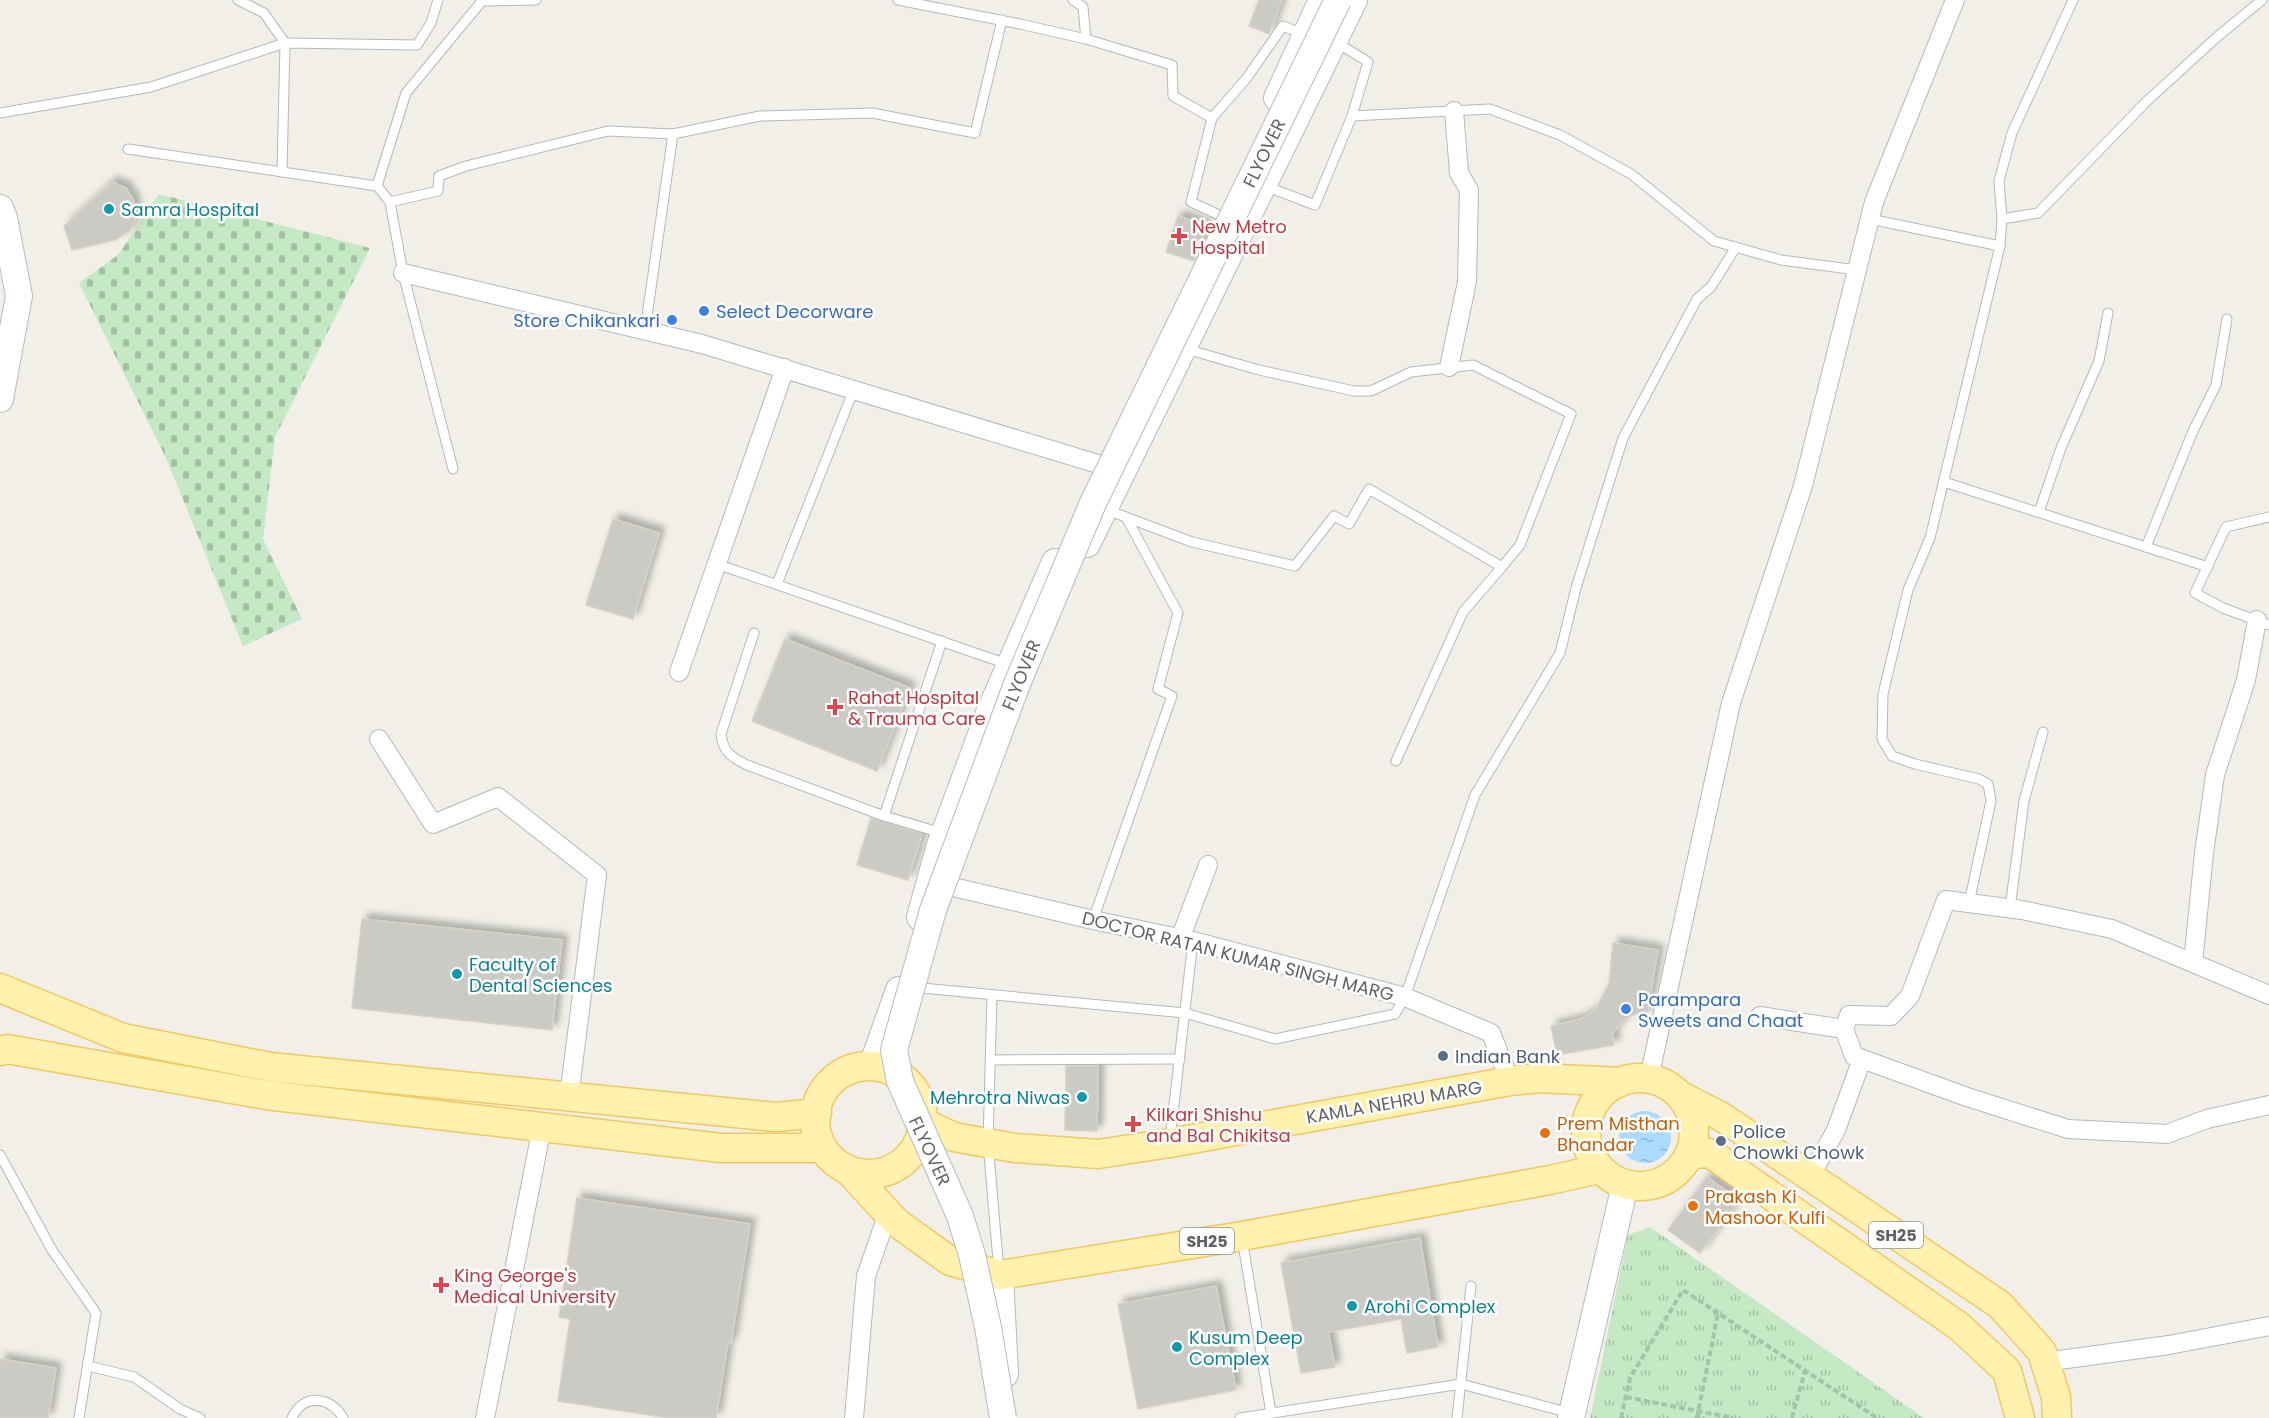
<svg xmlns="http://www.w3.org/2000/svg" width="2269" height="1418" viewBox="0 0 2269 1418" font-family="Poppins,sans-serif">
  <defs>
    <pattern id="grass-tufts" width="24" height="20" patternUnits="userSpaceOnUse" patternTransform="scale(1.5)"><rect width="24" height="20" fill="#c5e8c5"/><path d="M3 7l-1-3M5 7V3M7 7l1-3M15 17l-1-3M17 17v-4M19 17l1-3" fill="none" stroke="#a3c0a4"/></pattern>
    <pattern id="cemetery-stones" width="16" height="16" patternUnits="userSpaceOnUse" patternTransform="scale(1.5)"><rect width="16" height="16" fill="#c5e8c5"/><path d="M2 7V4a2 2 0 0 1 4 0v3zM10 15v-3a2 2 0 0 1 4 0v3z" fill="#a3c0a4"/></pattern>
    <pattern id="water-ripples" width="26" height="14" patternUnits="userSpaceOnUse" patternTransform="scale(1.5)"><rect width="26" height="14" fill="#aadaff"/><path d="M2 4q2-2 4 0t4 0M15 11q2-2 4 0t4 0" fill="none" stroke="#8eb4d2"/></pattern>
    <filter id="shadow"><feDropShadow dx="5.5" dy="-5.5" stdDeviation="3" flood-color="#0004"/></filter>
  </defs>
  <rect width="100%" height="100%" fill="#f1efe8"/>
  <polygon fill="url(#grass-tufts)" points="1650,1227 1924,1418 1590,1418 1628,1235"/>
  <polygon fill="url(#cemetery-stones)" points="159,194 370,248 275,437 263,539 302,619 243,646 166,458 79,283 118,255"/>
  <circle fill="url(#water-ripples)" cx="1645" cy="1137" r="26"/>
  <g fill="#cccac5" stroke="#d6d1c6" stroke-width="1.5" filter="url(#shadow)">
    <polygon points="1259,0 1282,0 1269,34 1249,26"/>
    <polygon points="112,182 126,188 134,201 136,218 130,230 115,240 72,250 64,226"/>
    <polygon points="1178,216 1207,226 1194,261 1166,252"/>
    <polygon points="613,519 659,533 633,619 586,605"/>
    <polygon points="785,639 910,688 877,771 752,721"/>
    <polygon points="871,818 922,834 908,880 857,865"/>
    <polygon points="362,919 562,940 552,1030 352,1008"/>
    <polygon points="1613,943 1658,950 1647,1015 1636,1014 1625,1018 1613,1033 1614,1045 1557,1055 1551,1026 1581,1019 1590,1014 1597,1007 1609,984"/>
    <polygon points="1066,1066 1098,1066 1097,1131 1065,1130"/>
    <polygon points="1707,1177 1739,1200 1700,1253 1668,1230"/>
    <polygon points="577,1198 750,1224 731,1343 728,1342 716,1418 669,1418 558,1401 570,1319 559,1317"/>
    <polygon points="1420,1238 1438,1347 1407,1353 1401,1319 1328,1332 1335,1367 1301,1373 1281,1263"/>
    <polygon points="1216,1286 1236,1390 1138,1409 1118,1304"/>
    <polygon points="0,1359 56,1368 48,1418 0,1418"/>
  </g>
  <g fill="none" stroke-linecap="round" stroke-linejoin="round">
    <defs>
      <g id="lane">
        <polyline points="238,0 264,13 285,43 282,172"/>
        <polyline points="898,0 1020,24 1086,39 1172,65 1173,96 1212,118 1191,202 1230,220"/>
        <polyline points="1073,0 1083,7 1086,39"/>
        <polyline points="0,113 151,87 285,43 417,45 431,23 438,0"/>
        <polyline points="1352,116 1490,109 1560,135 1631,174 1714,241 1781,260 1857,270"/>
        <polyline points="1212,118 1246,79 1283,26 1303,34"/>
        <polyline points="128,149 377,186 390,202 403,273 453,469"/>
        <polyline points="377,186 406,93 482,1 536,0"/>
        <polyline points="1265,186 1315,205 1352,116 1368,62 1336,42"/>
        <polyline points="390,202 438,191 439,176 466,166 608,131 673,134"/>
        <polyline points="1870,219 2000,246"/>
        <polyline points="2002,219 2038,213 2147,101 2217,37 2262,0"/>
        <polyline points="645,330 673,134 760,116 872,113 975,133 1002,20"/>
        <polyline points="1186,349 1259,370 1354,391 1371,391 1411,372 1473,365 1571,414 1520,545 1502,567"/>
        <polyline points="1944,482 2208,567"/>
        <polyline points="1107,510 1192,542 1295,566 1334,516 1349,524 1369,489 1502,567 1463,612 1396,761"/>
        <polyline points="2039,512 2061,448 2099,361 2108,313"/>
        <polyline points="2269,517 2226,527 2195,593 2223,608 2269,625"/>
        <polyline points="2146,547 2193,431 2216,385 2227,319"/>
        <polyline points="717,564 1007,664"/>
        <polyline points="777,584 854,389"/>
        <path d="M754,633L721,734C723,752 731,757 747,765L884,816L942,641"/>
        <polyline points="884,816 942,833"/>
        <polyline points="1969,903 1991,801 1988,784 1979,779 1915,764 1892,756 1882,739 1883,694 1908,590 1930,538 2000,246 2002,219 1999,181 2012,133 2073,0"/>
        <polyline points="2010,908 2024,801 2043,732"/>
        <polyline points="1093,920 1172,696 1158,689 1178,613 1126,517"/>
        <polyline points="922,988 1185,1013 1275,1039 1395,1014 1405,997 1475,795 1560,653 1576,588 1623,438 1697,299 1711,287 1736,247"/>
        <polyline points="992,996 988,1143 999,1272"/>
        <polyline points="991,1060 1180,1059"/>
        <polyline points="1170,1139 1193,941"/>
        <polyline points="0,1155 52,1250 96,1313 79,1418"/>
        <polyline points="1242,1238 1271,1413"/>
        <polyline points="88,1366 134,1377 180,1409 200,1418"/>
        <path d="M292,1418C303,1393 331,1396 343,1418"/>
        <polyline points="1240,1418 1461,1384 1570,1413"/>
        <polyline points="1457,1418 1471,1286"/>
      </g>
      <g id="street">
        <polyline points="403,273 702,344 1121,471"/>
        <polyline points="1449,367 1467,282 1469,190 1459,173 1454,111"/>
        <polyline points="679,672 785,368"/>
        <polyline points="379,739 433,824 498,797 597,875 569,1097"/>
        <polyline points="932,882 1093,920 1193,941 1405,997 1491,1033 1510,1081"/>
        <polyline points="1180,939 1208,865"/>
        <polyline points="2193,963 2204,853 2215,775 2246,680 2257,620"/>
        <polyline points="1760,1016 1844,1029 1849,1015 1891,1016 1910,996 1946,900 2022,910 2112,929 2269,995"/>
        <polyline points="1844,1029 1854,1056 1967,1097 2068,1129 2167,1134 2207,1119 2269,1105"/>
        <polyline points="1649,1078 1731,703 1803,486 1874,202 1955,0"/>
        <polyline points="1810,1177 1836,1130 1862,1059"/>
        <polyline points="2045,1362 2169,1345 2269,1326"/>
        <polyline points="485,1418 542,1127"/>
        <polyline points="854,1418 866,1276 888,1213"/>
      </g>
      <g id="secondary">
        <polyline points="1277,98 1322,0"/>
        <polyline points="0,208 4,218 19,296 0,399"/>
        <polyline points="1087,544 1354,0"/>
        <polyline points="920,917 940,845 989,713 1055,562"/>
        <polyline points="872,1066 899,990"/>
        <polyline points="1000,1275 1005,1374"/>
        <polyline points="1571,1418 1625,1185"/>
      </g>
      <g id="primary">
        <polyline points="0,988 123,1038 270,1067 776,1117 817,1113"/>
        <polyline points="0,1051 7,1049 266,1095 721,1148 822,1148"/>
        <circle cx="869" cy="1120" r="54"/>
        <circle cx="1640" cy="1132" r="54"/>
        <polyline points="1681,1096 1722,1117 2000,1305 2042,1352 2056,1397 2057,1418"/>
        <polyline points="924,1123 954,1137 1015,1148 1098,1154 1170,1143 1510,1081 1539,1078 1620,1082"/>
        <polyline points="1690,1154 1710,1153 1960,1327 2007,1371 2020,1418"/>
        <polyline points="849,1171 896,1222 950,1261 1000,1275 1242,1236 1550,1180 1599,1169"/>
      </g>
    </defs>
    <use href="#lane" stroke="#b5b8bc" stroke-width="11"/>
    <use href="#street" stroke="#b5b8bc" stroke-width="20"/>
    <use href="#secondary" stroke="#b6babf" stroke-width="28"/>
    <use href="#primary" stroke="#f2c960" stroke-width="31"/>
    <g stroke="#9cc7a9" stroke-width="4" stroke-dasharray="6 3" stroke-linecap="butt">
      <polyline points="1626,1397 1733,1418"/>
      <polyline points="1621,1418 1630,1378 1683,1290 1877,1418"/>
      <polyline points="1697,1418 1718,1313"/>
      <polyline points="1792,1418 1805,1371"/>
    </g>
    <use href="#lane" stroke="#fff" stroke-width="9"/>
    <use href="#street" stroke="#fff" stroke-width="18"/>
    <use href="#secondary" stroke="#fff" stroke-width="26"/>
    <use href="#primary" stroke="#fff2af" stroke-width="28"/>
    <defs>
      <polyline id="secondary-bridge" points="1003,1418 988,1327 972,1255 960,1216 900,1081 894,1050 933,910 1017,684 1093,503 1338,0"/>
    </defs>
    <use href="#secondary-bridge" stroke="#b6babf" stroke-width="28" stroke-linecap="butt"/>
    <use href="#secondary-bridge" stroke="#fff" stroke-width="26"/>
  </g>
  <g fill="#0f9aa8" stroke="#fff" stroke-width="2">
    <circle cx="109" cy="209" r="6"/>
    <circle cx="457" cy="974" r="6"/>
    <circle cx="1082" cy="1097" r="6"/>
    <circle cx="1352" cy="1306" r="6"/>
    <circle cx="1177" cy="1347" r="6"/>
  </g>
  <g fill="#e0444e" stroke="#fff" stroke-width="2">
    <path d="M1176 227h6v6h6v6h-6v6h-6v-6h-6v-6h6z"/>
    <path d="M832 698h6v6h6v6h-6v6h-6v-6h-6v-6h6z"/>
    <path d="M1130 1115h6v6h6v6h-6v6h-6v-6h-6v-6h6z"/>
    <path d="M438 1276h6v6h6v6h-6v6h-6v-6h-6v-6h6z"/>
  </g>
  <g fill="#3f7fe0" stroke="#fff" stroke-width="2">
    <circle cx="704" cy="311" r="6"/>
    <circle cx="672" cy="320" r="6"/>
    <circle cx="1626" cy="1009" r="6"/>
  </g>
  <g fill="#5c6f8a" stroke="#fff" stroke-width="2">
    <circle cx="1443" cy="1056" r="6"/>
    <circle cx="1721" cy="1141" r="6"/>
  </g>
  <g fill="#e8710a" stroke="#fff" stroke-width="2">
    <circle cx="1545" cy="1133" r="6"/>
    <circle cx="1693" cy="1206" r="6"/>
  </g>
  <g text-anchor="middle" dominant-baseline="central" stroke-width="5" stroke-linejoin="round" paint-order="stroke">
    <g fill="#fff" stroke="#8f9295" stroke-width="1.5">
      <rect x="1869" y="1222" width="54" height="26" rx="4.5"/>
      <rect x="1180" y="1228" width="54" height="26" rx="4.5"/>
    </g>
    <g font-size="16" font-weight="bold" fill="#5f6368">
      <text x="1896" y="1235">SH25</text>
      <text x="1207" y="1241">SH25</text>
    </g>
    <g font-size="18" fill="#5f6368" stroke="#fff">
      <text transform="translate(1264 153) rotate(-64)">FLYOVER</text>
      <text transform="translate(1021 675) rotate(-68)">FLYOVER</text>
      <text transform="translate(1238 956) rotate(14)">DOCTOR RATAN KUMAR SINGH MARG</text>
      <text transform="translate(1394 1102) rotate(-10)">KAMLA NEHRU MARG</text>
      <text transform="translate(930 1151) rotate(65)">FLYOVER</text>
    </g>
    <g font-size="18" fill="#0d838f" stroke="#fff" text-anchor="start">
      <text x="121" y="209">Samra Hospital</text>
      <text x="469" y="964">Faculty of<tspan x="469" dy="21">Dental Sciences</tspan></text>
      <text x="1070" y="1097" text-anchor="end">Mehrotra Niwas</text>
      <text x="1364" y="1306">Arohi Complex</text>
      <text x="1189" y="1337">Kusum Deep<tspan x="1189" dy="21">Complex</tspan></text>
    </g>
    <g font-size="18" fill="#be3a42" stroke="#fff" text-anchor="start">
      <text x="1192" y="226">New Metro<tspan x="1192" dy="21">Hospital</tspan></text>
      <text x="848" y="697">Rahat Hospital<tspan x="848" dy="21">&amp; Trauma Care</tspan></text>
      <text x="1146" y="1114">Kilkari Shishu<tspan x="1146" dy="21">and Bal Chikitsa</tspan></text>
      <text x="454" y="1275">King George's<tspan x="454" dy="21">Medical University</tspan></text>
    </g>
    <g font-size="18" fill="#366cbe" stroke="#fff" text-anchor="start">
      <text x="716" y="311">Select Decorware</text>
      <text x="660" y="320" text-anchor="end">Store Chikankari</text>
      <text x="1638" y="999">Parampara<tspan x="1638" dy="21">Sweets and Chaat</tspan></text>
    </g>
    <g font-size="18" fill="#4e5e75" stroke="#fff" text-anchor="start">
      <text x="1455" y="1056">Indian Bank</text>
      <text x="1733" y="1131">Police<tspan x="1733" dy="21">Chowki Chowk</tspan></text>
    </g>
    <g font-size="18" fill="#c56008" stroke="#fff" text-anchor="start">
      <text x="1557" y="1123">Prem Misthan<tspan x="1557" dy="21">Bhandar</tspan></text>
      <text x="1705" y="1196">Prakash Ki<tspan x="1705" dy="21">Mashoor Kulfi</tspan></text>
    </g>
  </g>
</svg>
